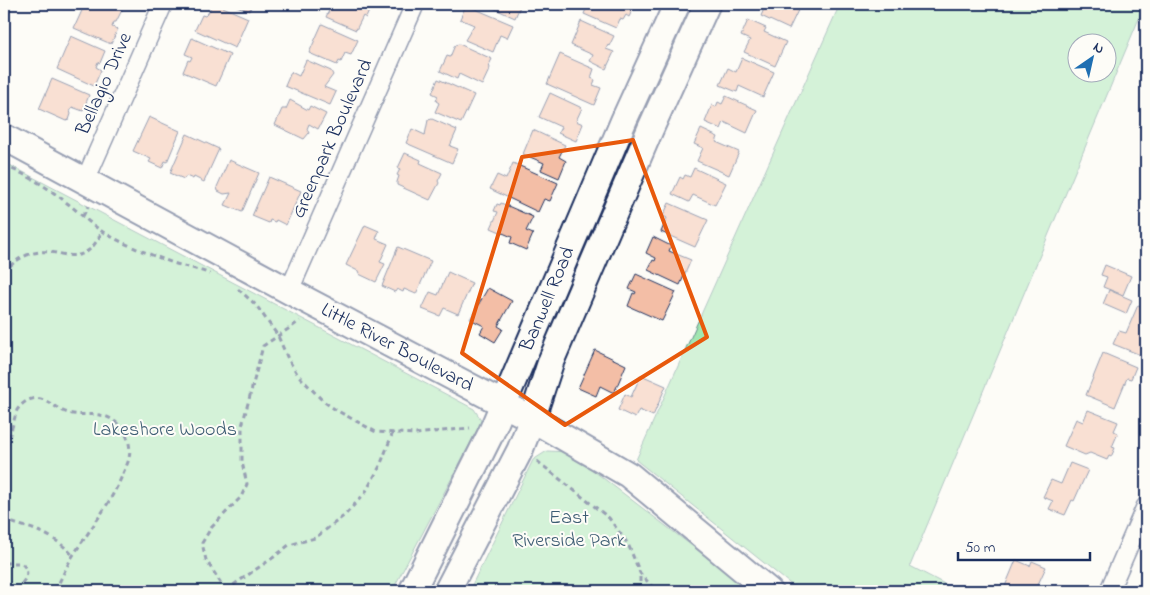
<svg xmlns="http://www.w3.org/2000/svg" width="1150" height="595" viewBox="0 0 1150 595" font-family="'Indie Flower',sans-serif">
  <rect width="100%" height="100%" fill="#fdfcf7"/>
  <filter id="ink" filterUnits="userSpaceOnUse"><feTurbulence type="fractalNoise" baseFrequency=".02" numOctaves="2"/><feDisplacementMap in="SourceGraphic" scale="10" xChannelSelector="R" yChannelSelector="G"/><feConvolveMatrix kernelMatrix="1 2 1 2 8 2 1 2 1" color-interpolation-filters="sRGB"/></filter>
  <g filter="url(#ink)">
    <g fill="#a2e6b1" stroke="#5e8a88" fill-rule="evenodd">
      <path d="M840,4H1145L910,566L958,591H799L636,460ZM1078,42H1108V72H1078Z"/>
      <polygon points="4,162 474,409 482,421 392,591 4,591"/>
      <polygon points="547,451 569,452 751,591 478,591 471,587 533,460"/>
    </g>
    <g fill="#f3bea6" stroke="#1b2f5e">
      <polygon points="85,4 108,4 122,10 116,22 114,22 112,27 118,29 111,44 74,28"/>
      <polygon points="212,4 216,4 248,18 235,48 195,30 202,15 205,16 208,13"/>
      <polygon points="232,4 253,4 249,11"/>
      <polygon points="332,4 372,4 366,18 363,16 356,30 326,17"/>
      <polygon points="484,4 521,4 515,18"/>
      <polygon points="588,4 635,4 629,17 626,15 623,20 620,19 616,28 584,14"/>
      <polygon points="766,4 801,4 789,29 761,16"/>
      <polygon points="466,5 513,25 507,38 500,35 493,52 465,40 474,25 460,19"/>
      <polygon points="748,20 766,28 764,32 786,42 775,66 744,52 750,40 741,36"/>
      <polygon points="581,21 614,36 609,46 608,45 606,49 614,52 606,69 590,61 593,55 571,45"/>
      <polygon points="322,24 358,40 351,55 345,53 341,62 339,61 337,65 309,53"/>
      <polygon points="71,36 105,51 100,63 98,62 96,67 101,70 94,86 57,69"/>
      <polygon points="192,38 230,55 216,86 183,72 188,60 190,61 192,57 185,54"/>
      <polygon points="459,44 492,59 489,65 490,68 482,85 459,74 457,79 440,71 447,56 450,57 455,45"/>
      <polygon points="560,54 594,69 591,78 595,80 593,85 601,88 594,105 547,84"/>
      <polygon points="742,58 774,72 763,97 739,86 737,92 720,85 728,68 736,72"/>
      <polygon points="306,60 331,71 333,75 324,87 336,92 330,105 285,86 291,72 299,76"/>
      <polygon points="52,79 89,95 83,111 72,107 70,111 71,114 69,120 66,121 39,109"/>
      <polygon points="438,79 474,95 461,123 435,112 439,103 436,101 438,96 432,93"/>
      <polygon points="550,93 582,108 576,121 583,124 576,141 558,133 561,127 539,117"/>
      <polygon points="726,96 757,110 747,133 724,122 721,129 705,122 712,105 716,107 718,102 722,104"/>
      <polygon points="290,100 308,110 310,106 326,114 318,129 309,124 307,129 309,133 304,139 275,125 282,109 286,109"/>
      <polygon points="149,117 180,131 167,162 165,161 162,168 149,162 151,159 133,151"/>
      <polygon points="432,119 457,130 450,146 458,149 452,163 406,143 412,129 425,135 428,120"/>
      <polygon points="701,129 718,137 716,142 739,152 729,175 697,161 703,148 694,144"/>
      <polygon points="533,130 565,145 559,157 566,161 559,178 541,170 544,163 523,154"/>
      <polygon points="187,134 219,149 204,182 194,177 193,179 186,176 184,179 170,173"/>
      <polygon points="405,153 421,160 420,163 442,173 438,181 439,183 430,200 397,185 397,182 399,176 397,175 400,169 398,168"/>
      <polygon points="229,160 259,173 242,212 225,205 231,193 224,194 218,191 217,187"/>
      <polygon points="513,163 558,183 550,201 544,199 538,212 490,189 497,175 506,179"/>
      <polygon points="694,168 726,183 715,205 693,195 689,202 672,194 680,177 683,179 685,175 690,177"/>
      <polygon points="269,177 301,191 286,225 276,220 275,222 270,220 269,223 252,216"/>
      <polygon points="501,203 533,217 526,231 533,234 526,250 510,243 512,237 491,228 498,212 494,211 497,204 500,205"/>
      <polygon points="669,203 708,220 695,247 661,232 667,218 663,216"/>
      <polygon points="365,225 379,231 376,239 388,244 380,262 385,264 376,282 359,274 360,272 346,265"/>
      <polygon points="653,237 671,246 669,251 691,260 680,285 648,270 653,260 655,261 656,258 646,253"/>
      <polygon points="398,247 431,261 416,294 404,289 403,292 397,289 395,292 382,286"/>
      <polygon points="1105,265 1131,276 1123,295 1103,287 1107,277 1101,275"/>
      <polygon points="448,272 472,283 458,314 444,308 440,316 422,309 430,292 438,295"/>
      <polygon points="636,274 676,292 662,321 628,306 633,293 635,294 636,292 629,289"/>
      <polygon points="488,288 512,301 498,326 503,329 495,342 480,333 484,326 470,319"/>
      <polygon points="1109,290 1132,300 1126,314 1103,304"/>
      <polygon points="1138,305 1146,308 1146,348 1143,356 1113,344 1119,331 1126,333"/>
      <polygon points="595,350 626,365 614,393 600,386 596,396 578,388"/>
      <polygon points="1103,353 1136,367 1131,379 1127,378 1115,407 1086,395"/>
      <polygon points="641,375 666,386 653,416 639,410 635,418 618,410 625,394 631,397"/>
      <polygon points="1088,410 1118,422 1114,431 1118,433 1112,447 1115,448 1111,457 1109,456 1107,460 1090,453 1085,455 1064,446 1076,419 1083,422"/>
      <polygon points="1070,463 1088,470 1074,501 1072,500 1065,515 1049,509 1053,501 1043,497 1051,480 1061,484"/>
      <polygon points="1016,560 1030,566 1032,561 1046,567 1035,591 1004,591 1006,584"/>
    </g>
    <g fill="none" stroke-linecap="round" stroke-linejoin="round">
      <defs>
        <g id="street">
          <polyline points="85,181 163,4"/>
          <polyline points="289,291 415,4"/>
          <polyline points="1109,591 1146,506"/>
        </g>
        <g id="secondary">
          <path id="s1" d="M4,137L289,291L532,419L629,475L769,591"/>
          <path id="s2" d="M412,591L491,433L624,120L677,4"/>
          <polyline points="447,591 520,450 532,419 551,361 650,130 707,4"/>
        </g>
      </defs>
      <use href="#street" stroke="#1b2f5e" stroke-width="21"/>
      <use href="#secondary" stroke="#1b2f5e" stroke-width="29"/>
      <g stroke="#1b2f5e" stroke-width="3" stroke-dasharray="5 4" stroke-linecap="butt">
        <path d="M4,166C25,173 49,188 67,203C79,212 90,224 103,232C125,245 149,254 173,263C186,267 198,269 210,274"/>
        <polyline points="83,216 88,206"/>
        <path d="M4,273C15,258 32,250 51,252C64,254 77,260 89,250C95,245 99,238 102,231"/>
        <polyline points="238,289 256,305 278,336 288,359 298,375 323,401 336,410 376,432 416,434 470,428"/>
        <path d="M4,455L17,410C24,400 35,395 46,401C52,404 57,408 63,411C79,419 99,409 114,421C126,429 132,444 129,458C128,464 124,470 122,476C110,504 91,528 74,554C67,565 61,579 55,591"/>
        <polyline points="537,461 609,518 628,544 640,573 656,591"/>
        <path d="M4,519C15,525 26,526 38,531C51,536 64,545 73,556"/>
        <path d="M4,563H21C34,574 22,581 17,591"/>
        <polyline points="226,590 274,557 289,545 315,538 345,515 365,493 380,466 393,432"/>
        <polyline points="226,591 206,560 202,543 211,528 241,497 247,484 242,462 242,426 263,346 300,321"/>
        <polyline points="640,591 640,574"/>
      </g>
      <use href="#street" stroke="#fdfcf7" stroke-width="18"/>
      <use href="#secondary" stroke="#fdfcf7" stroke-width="25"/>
    </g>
  </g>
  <path d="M0 0H1150V595H0ZM633,140L707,337L565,425L462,353L522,157Z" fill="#fdfcf7" fill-opacity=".55" fill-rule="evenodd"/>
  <path fill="none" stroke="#e8590c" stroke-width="4" stroke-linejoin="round" d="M633,140L707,337L565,425L462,353L522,157Z"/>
  <g text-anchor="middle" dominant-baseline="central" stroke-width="4" stroke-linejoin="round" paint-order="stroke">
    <g font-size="20" fill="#1b2f5e" stroke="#fdfcf7">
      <text transform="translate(105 84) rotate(-66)">Bellagio Drive</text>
      <text transform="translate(333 139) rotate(-66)">Greenpark Boulevard</text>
      <text stroke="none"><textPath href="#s2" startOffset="322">Banwell Road</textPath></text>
      <text stroke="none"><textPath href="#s1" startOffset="446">Little River Boulevard</textPath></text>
    </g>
    <g font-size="20" fill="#3d5d73" stroke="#fdfcf7">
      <text x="165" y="430">Lakeshore Woods</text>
      <text x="569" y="518">East<tspan x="569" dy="23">Riverside Park</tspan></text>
    </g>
  </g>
  <rect width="1150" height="595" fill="none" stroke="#fdfcf7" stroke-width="20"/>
  <rect x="10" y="10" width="1130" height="575" fill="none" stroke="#1b2f5e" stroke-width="2" filter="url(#ink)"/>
  <g transform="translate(1092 58) rotate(34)"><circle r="24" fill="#fdfcf7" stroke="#a3aaba"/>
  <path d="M0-4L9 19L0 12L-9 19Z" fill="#1f6fb2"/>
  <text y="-8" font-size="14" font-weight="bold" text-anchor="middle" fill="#1b2f5e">N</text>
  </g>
  <path d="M958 552v8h132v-8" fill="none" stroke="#1b2f5e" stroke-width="2.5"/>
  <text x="965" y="552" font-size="15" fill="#1b2f5e" stroke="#fdfcf7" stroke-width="4" paint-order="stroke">50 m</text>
</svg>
